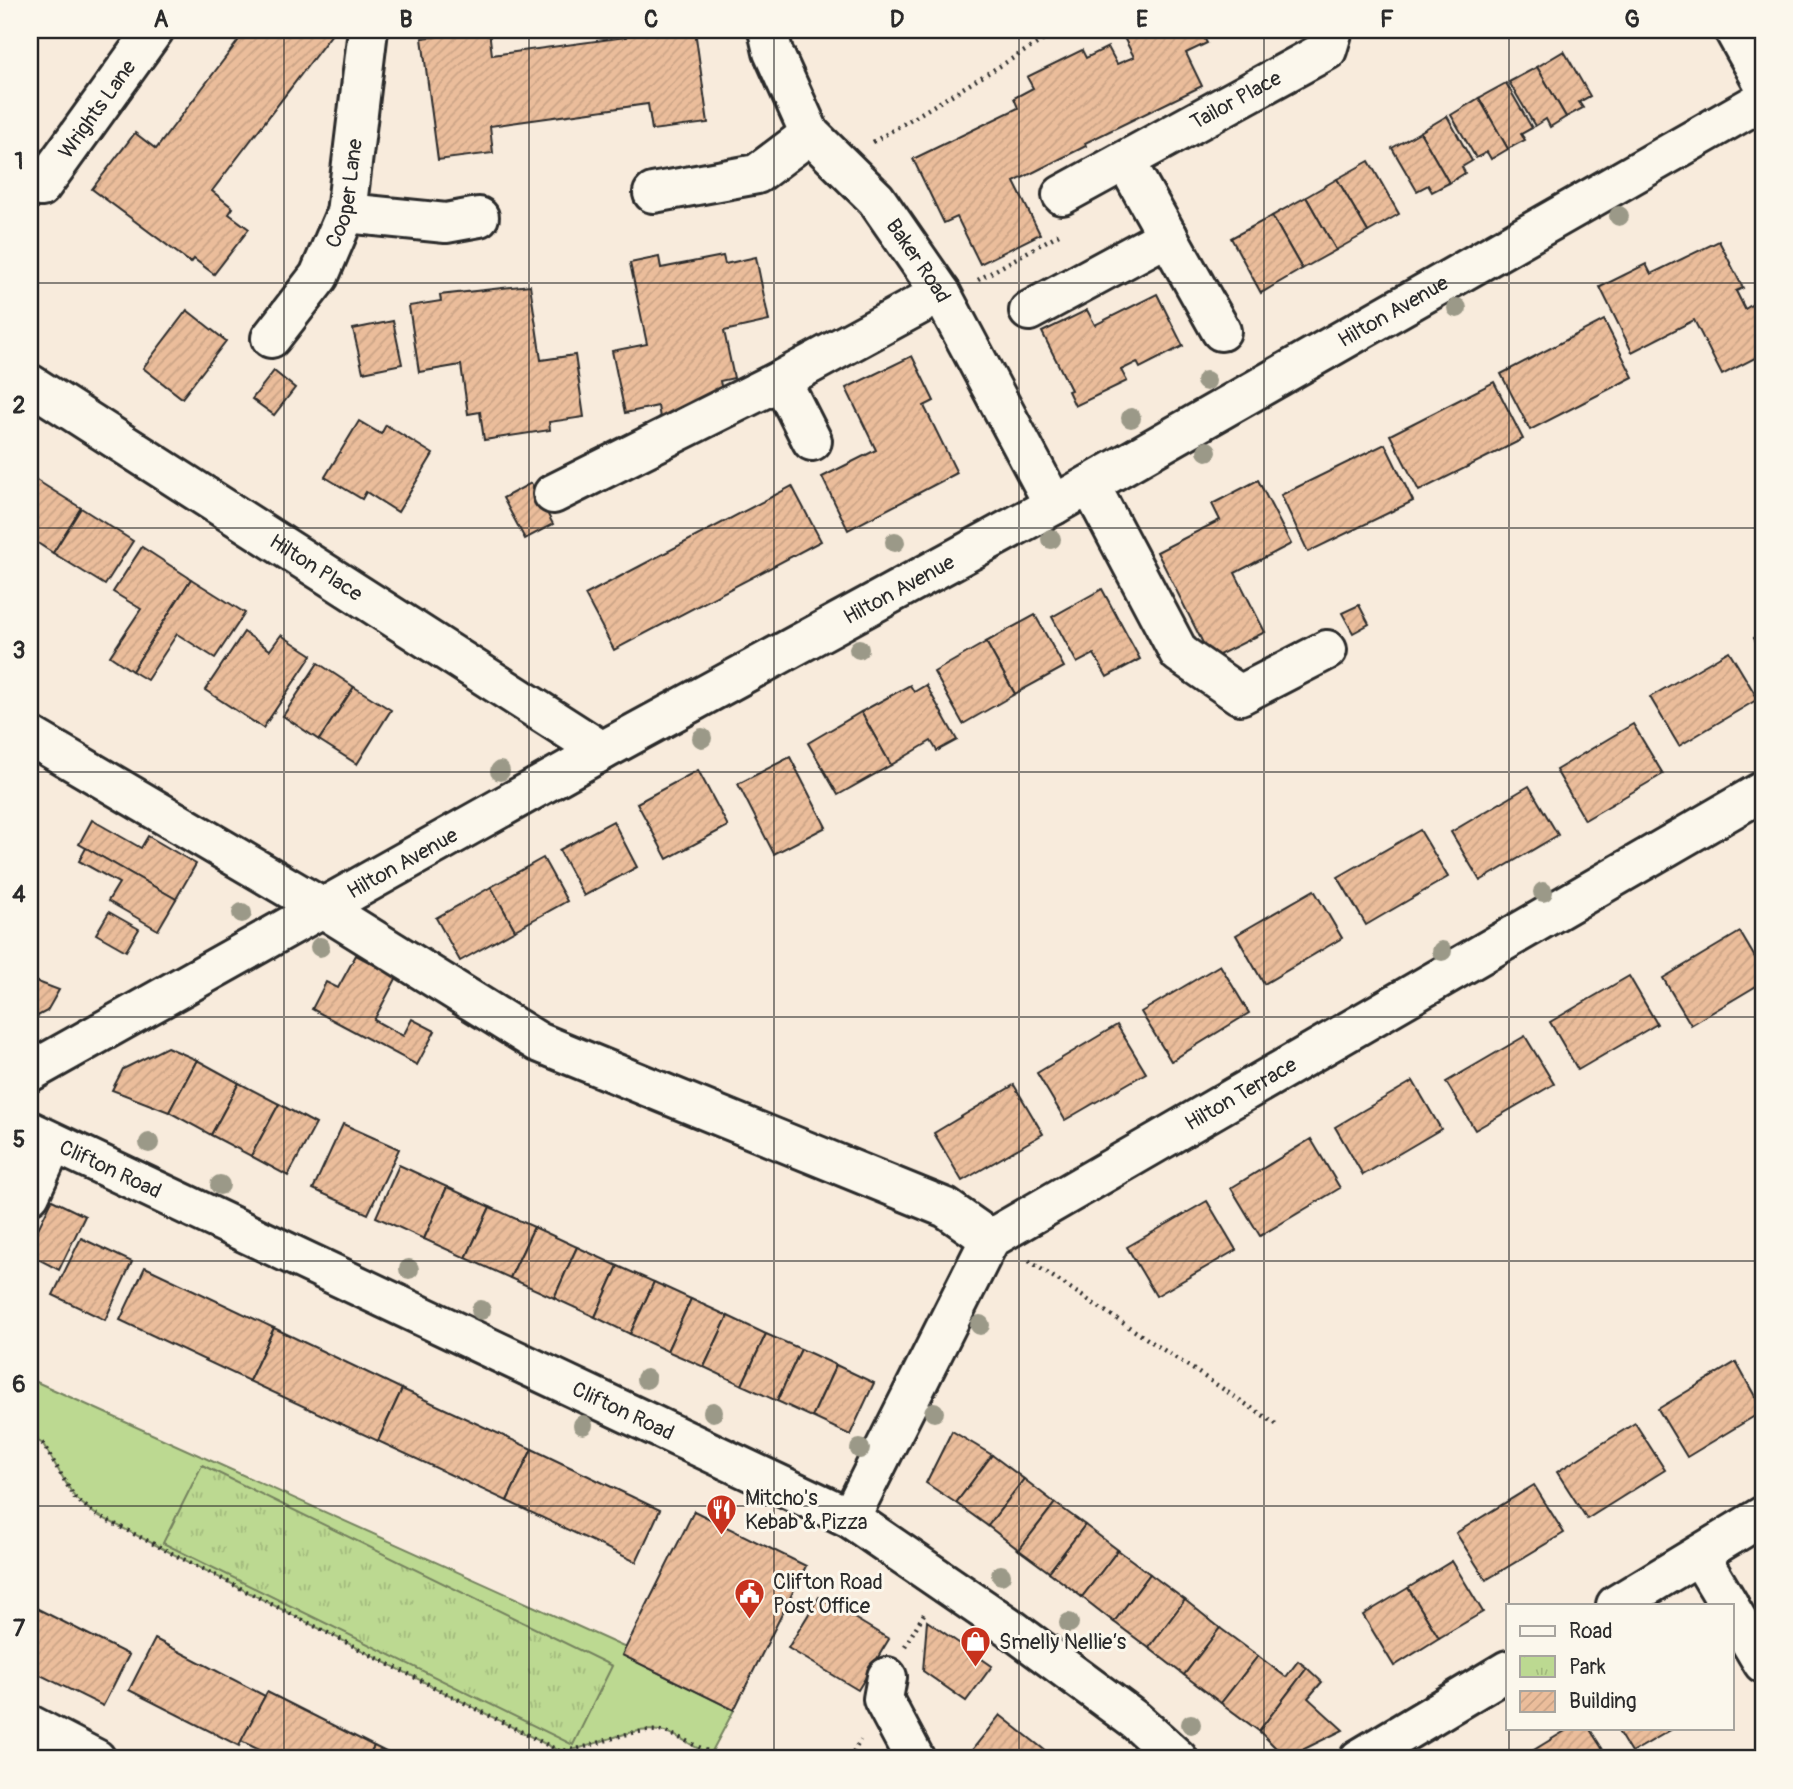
<svg xmlns="http://www.w3.org/2000/svg" width="1793" height="1789" viewBox="0 0 1793 1789" font-family="Pangolin,sans-serif">
  <defs>
    <pattern id="park-tufts" width="24" height="20" patternUnits="userSpaceOnUse" patternTransform="scale(1.75)"><rect width="24" height="20" fill="#bcd991"/><path d="M3 7l-1-3M5 7V3M7 7l1-3M15 17l-1-3M17 17v-4M19 17l1-3" fill="none" stroke="#a2ba7d"/></pattern>
    <pattern id="building-hatch" width="6" height="6" patternUnits="userSpaceOnUse" patternTransform="scale(1.75)"><rect width="6" height="6" fill="#ebbd9b"/><path d="M-1 1l2-2M0 6l6-6M5 7l2-2" fill="none" stroke="#caa386"/></pattern>
  </defs>
  <rect width="100%" height="100%" fill="#f8ebdc"/>
  <filter id="ink" filterUnits="userSpaceOnUse"><feTurbulence type="fractalNoise" baseFrequency=".0143" numOctaves="2"/><feDisplacementMap in="SourceGraphic" scale="14" xChannelSelector="R" yChannelSelector="G"/><feConvolveMatrix kernelMatrix="1 2 1 2 8 2 1 2 1" color-interpolation-filters="sRGB"/></filter>
  <g filter="url(#ink)">
    <path fill="#bcd991" stroke="#74825e" stroke-width="2" d="M30,1379L626,1648L623,1655L734,1710L710,1755C695,1748 676,1733 660,1731C624,1726 594,1750 559,1751L95,1514L75,1498L43,1444L30,1436Z"/>
    <polygon fill="url(#park-tufts)" stroke="#74825e" stroke-width="2" points="202,1465 612,1666 573,1745 163,1543"/>
    <g fill="url(#building-hatch)" stroke="#2b2b2b" stroke-width="2">
      <polygon points="222,30 335,30 212,191 233,208 229,214 249,229 214,274 194,259 191,263 92,189 135,133 156,149 238,41"/>
      <polygon points="489,30 492,55 626,37 625,30 695,30 708,123 652,130 648,104 490,126 493,153 438,160 422,38"/>
      <polygon points="1120,30 1200,30 1207,43 1186,53 1202,86 1085,143 1086,146 1014,182 1040,234 980,264 957,217 944,223 913,159 1018,108 1014,98 1033,88 1027,77 1082,50 1086,58 1108,47 1117,64 1134,57"/>
      <polygon points="1232,30 1252,30 1237,38"/>
      <polygon points="1564,51 1590,96 1579,102 1583,108 1566,117 1537,67"/>
      <polygon points="1537,67 1566,117 1550,127 1546,119 1535,126 1509,82"/>
      <polygon points="1506,83 1532,128 1521,134 1525,140 1508,149 1479,98"/>
      <polygon points="1479,98 1508,149 1491,159 1487,152 1476,158 1451,115"/>
      <polygon points="1447,116 1472,161 1462,167 1465,173 1449,183 1420,132"/>
      <polygon points="1420,132 1449,183 1432,192 1428,185 1417,191 1392,148"/>
      <polygon points="1369,161 1399,214 1368,232 1337,179"/>
      <polygon points="1337,179 1368,232 1336,250 1306,197"/>
      <polygon points="1306,197 1336,250 1302,269 1272,216"/>
      <polygon points="1272,216 1302,269 1261,293 1231,238"/>
      <polygon points="1719,241 1743,288 1736,291 1745,309 1753,304 1763,325 1763,354 1722,375 1694,320 1632,352 1600,287 1646,264 1651,274"/>
      <polygon points="723,256 725,264 756,257 769,321 724,331 734,378 720,381 725,404 660,418 658,406 625,413 612,351 647,344 630,263 659,257 661,268"/>
      <polygon points="530,285 541,360 575,355 584,417 549,422 550,430 484,440 480,412 468,414 461,365 419,372 409,306 441,301 440,295"/>
      <polygon points="1157,294 1183,346 1140,368 1137,362 1121,370 1127,381 1075,406 1068,391 1071,390 1042,332 1087,310 1095,325"/>
      <polygon points="187,310 226,341 182,398 143,368"/>
      <polygon points="1604,320 1633,377 1530,430 1501,374"/>
      <polygon points="393,321 402,364 363,372 353,329"/>
      <polygon points="912,356 934,401 924,406 957,473 848,530 822,477 876,450 846,388"/>
      <polygon points="274,371 295,388 274,415 252,399"/>
      <polygon points="1494,382 1523,439 1419,491 1390,435"/>
      <polygon points="359,421 381,434 386,425 433,454 398,512 366,492 362,499 325,477"/>
      <polygon points="1385,444 1413,501 1308,552 1281,495"/>
      <polygon points="30,476 81,508 53,553 30,538"/>
      <polygon points="1258,480 1291,544 1235,573 1265,632 1211,659 1157,552 1220,520 1212,504"/>
      <polygon points="531,483 553,524 525,539 503,498"/>
      <polygon points="792,486 821,541 614,650 585,595"/>
      <polygon points="81,508 133,541 105,585 53,553"/>
      <polygon points="142,547 191,579 132,671 110,656 141,609 113,592"/>
      <polygon points="191,579 245,613 215,658 177,634 147,680 132,671"/>
      <polygon points="1102,589 1140,659 1107,677 1094,654 1077,663 1052,617"/>
      <polygon points="1359,605 1369,624 1353,633 1342,613"/>
      <polygon points="1035,615 1064,667 1015,694 986,642"/>
      <polygon points="244,632 270,650 281,635 312,655 263,728 205,690"/>
      <polygon points="1763,632 1763,653 1754,638"/>
      <polygon points="986,642 1015,694 963,724 934,672"/>
      <polygon points="1729,651 1758,699 1679,746 1650,697"/>
      <polygon points="318,663 354,687 319,740 283,716"/>
      <polygon points="910,685 914,692 926,685 957,740 937,751 931,741 891,765 861,712"/>
      <polygon points="354,687 391,710 357,764 319,740"/>
      <polygon points="861,712 891,765 838,795 808,743"/>
      <polygon points="1633,724 1663,774 1585,820 1556,770"/>
      <polygon points="790,757 826,827 774,854 738,784"/>
      <polygon points="698,770 728,826 667,859 637,803"/>
      <polygon points="1529,786 1558,835 1480,881 1451,832"/>
      <polygon points="92,820 141,848 148,836 196,864 176,899 79,844"/>
      <polygon points="613,821 637,867 584,896 559,850"/>
      <polygon points="1420,830 1448,877 1366,925 1338,877"/>
      <polygon points="86,848 176,899 158,930 108,901 119,883 79,861"/>
      <polygon points="543,858 567,901 515,930 491,887"/>
      <polygon points="491,887 515,930 460,961 436,918"/>
      <polygon points="1314,890 1342,938 1264,984 1236,935"/>
      <polygon points="109,912 139,929 126,951 96,934"/>
      <polygon points="1740,932 1763,971 1763,982 1691,1025 1663,978"/>
      <polygon points="356,955 397,977 374,1020 403,1036 412,1019 435,1031 417,1065 312,1009 326,982 338,988"/>
      <polygon points="1220,965 1249,1013 1171,1061 1141,1012"/>
      <polygon points="1629,976 1657,1024 1578,1070 1550,1022"/>
      <polygon points="30,979 59,990 47,1011 30,1020"/>
      <polygon points="1117,1025 1146,1073 1065,1120 1037,1073"/>
      <polygon points="1525,1036 1554,1084 1475,1130 1446,1082"/>
      <polygon points="167,1047 197,1060 169,1112 112,1090 123,1069"/>
      <polygon points="197,1060 239,1083 211,1135 169,1112"/>
      <polygon points="1413,1081 1441,1129 1363,1175 1335,1127"/>
      <polygon points="239,1083 279,1104 251,1156 211,1135"/>
      <polygon points="1014,1085 1043,1134 962,1181 934,1133"/>
      <polygon points="279,1104 316,1124 288,1176 251,1156"/>
      <polygon points="343,1124 399,1149 368,1214 313,1189"/>
      <polygon points="1311,1139 1340,1188 1260,1236 1231,1188"/>
      <polygon points="399,1165 447,1187 424,1239 376,1217"/>
      <polygon points="447,1187 490,1207 466,1258 424,1239"/>
      <polygon points="52,1200 85,1216 59,1270 30,1255 30,1245"/>
      <polygon points="1207,1201 1236,1250 1156,1296 1127,1247"/>
      <polygon points="490,1207 534,1227 510,1278 466,1258"/>
      <polygon points="534,1227 577,1247 554,1298 510,1278"/>
      <polygon points="81,1238 132,1262 105,1320 53,1295"/>
      <polygon points="577,1247 618,1266 595,1317 554,1298"/>
      <polygon points="618,1266 654,1282 630,1334 595,1317"/>
      <polygon points="145,1267 274,1328 249,1381 120,1320"/>
      <polygon points="654,1282 691,1299 667,1351 630,1334"/>
      <polygon points="691,1299 728,1316 704,1367 667,1351"/>
      <polygon points="728,1316 766,1334 742,1385 704,1367"/>
      <polygon points="274,1328 402,1389 378,1441 249,1381"/>
      <polygon points="766,1334 801,1349 777,1401 742,1385"/>
      <polygon points="1763,1344 1763,1360 1756,1348"/>
      <polygon points="801,1349 836,1365 812,1417 777,1401"/>
      <polygon points="1736,1362 1763,1411 1687,1457 1658,1409"/>
      <polygon points="836,1365 874,1383 850,1435 812,1417"/>
      <polygon points="402,1389 532,1449 507,1501 378,1441"/>
      <polygon points="1635,1423 1665,1470 1587,1519 1557,1472"/>
      <polygon points="952,1431 992,1455 956,1503 926,1483"/>
      <polygon points="532,1449 660,1510 636,1562 507,1501"/>
      <polygon points="992,1455 1024,1479 988,1526 956,1503"/>
      <polygon points="1024,1479 1055,1503 1019,1550 988,1526"/>
      <polygon points="1534,1485 1564,1533 1486,1580 1456,1533"/>
      <polygon points="1055,1503 1085,1525 1049,1572 1019,1550"/>
      <polygon points="694,1511 806,1566 734,1710 622,1655"/>
      <polygon points="1085,1525 1118,1550 1082,1597 1049,1572"/>
      <polygon points="1118,1550 1150,1574 1114,1622 1082,1597"/>
      <polygon points="1452,1561 1483,1612 1439,1638 1408,1588"/>
      <polygon points="1150,1574 1185,1600 1149,1648 1114,1622"/>
      <polygon points="1408,1588 1439,1638 1394,1666 1363,1615"/>
      <polygon points="819,1597 889,1639 858,1690 788,1648"/>
      <polygon points="1185,1600 1220,1628 1184,1675 1149,1648"/>
      <polygon points="30,1605 129,1655 103,1706 30,1670"/>
      <polygon points="927,1621 992,1666 966,1701 923,1671"/>
      <polygon points="1220,1628 1258,1656 1221,1703 1184,1675"/>
      <polygon points="155,1639 265,1696 239,1746 129,1690"/>
      <polygon points="1258,1656 1286,1677 1298,1661 1307,1668 1259,1731 1221,1703"/>
      <polygon points="1307,1668 1322,1682 1308,1698 1343,1730 1286,1758 1259,1731"/>
      <polygon points="267,1692 374,1746 367,1759 278,1759 241,1741"/>
      <polygon points="1000,1715 1056,1759 965,1759"/>
      <polygon points="1570,1728 1589,1728 1609,1759 1519,1759"/>
      <polygon points="1616,1728 1674,1728 1631,1753"/>
      <polygon points="374,1746 400,1759 367,1759"/>
    </g>
    <g fill="none" stroke-linecap="round" stroke-linejoin="round">
      <defs>
        <g id="minor">
          <path id="s1" d="M768,30L773,52L810,134L876,199L941,293L1054,505"/>
          <polyline points="1734,30 1763,82"/>
          <polyline points="1126,162 1221,331"/>
          <path id="s2" d="M41,187L154,30"/>
          <polyline points="653,193 757,174 810,134"/>
          <path id="s3" d="M1062,195L1327,50L1333,30"/>
          <polyline points="346,213 446,223 479,217"/>
          <polyline points="1029,311 1168,236"/>
          <path id="s4" d="M271,338L319,276L346,213L368,30"/>
          <polyline points="781,380 812,441"/>
          <path id="s5" d="M30,384L602,751"/>
          <polyline points="1090,485 1179,653 1240,695 1327,650"/>
          <polyline points="553,494 781,380 941,293"/>
          <polyline points="30,736 321,907 538,1042 946,1208 990,1239"/>
          <path id="s6" d="M30,1072L602,751L1054,505L1763,100"/>
          <path id="s7" d="M30,1131L850,1518L1009,1627L1136,1721L1178,1759"/>
          <polyline points="30,1194 53,1144"/>
          <path id="s8" d="M850,1518L990,1239L1763,791"/>
          <polyline points="1699,1555 1729,1605"/>
          <polyline points="1616,1605 1763,1516"/>
          <polyline points="1732,1611 1763,1663"/>
          <polyline points="887,1677 883,1699 915,1759"/>
          <polyline points="30,1725 96,1759"/>
          <polyline points="1359,1759 1508,1670"/>
        </g>
      </defs>
      <use href="#minor" stroke="#2b2b2b" stroke-width="44"/>
      <g stroke="#2b2b2b" stroke-width="4.5" stroke-dasharray="2 5" stroke-linecap="butt">
        <polyline points="873,142 1060,30"/>
        <polyline points="978,280 1059,234"/>
        <polyline points="1029,1261 1279,1426"/>
        <path d="M30,1436L43,1444L75,1498L95,1514L559,1751C594,1750 623,1728 659,1731C674,1732 707,1754 729,1759"/>
        <polyline points="905,1646 924,1614"/>
        <polyline points="850,1759 860,1740"/>
      </g>
      <use href="#minor" stroke="#fbf7ec" stroke-width="38"/>
    </g>
    <g fill="#9b9988">
      <circle cx="1619" cy="216" r="10"/>
      <circle cx="1457" cy="308" r="10"/>
      <circle cx="1206" cy="381" r="10"/>
      <circle cx="1131" cy="418" r="10"/>
      <circle cx="1207" cy="451" r="10"/>
      <circle cx="1051" cy="539" r="10"/>
      <circle cx="895" cy="542" r="10"/>
      <circle cx="859" cy="649" r="10"/>
      <circle cx="702" cy="738" r="10"/>
      <circle cx="500" cy="771" r="10"/>
      <circle cx="1543" cy="892" r="10"/>
      <circle cx="242" cy="913" r="10"/>
      <circle cx="320" cy="947" r="10"/>
      <circle cx="1442" cy="951" r="10"/>
      <circle cx="149" cy="1143" r="10"/>
      <circle cx="220" cy="1185" r="10"/>
      <circle cx="409" cy="1269" r="10"/>
      <circle cx="481" cy="1310" r="10"/>
      <circle cx="980" cy="1325" r="10"/>
      <circle cx="646" cy="1379" r="10"/>
      <circle cx="713" cy="1412" r="10"/>
      <circle cx="934" cy="1412" r="10"/>
      <circle cx="583" cy="1425" r="10"/>
      <circle cx="860" cy="1449" r="10"/>
      <circle cx="1001" cy="1575" r="10"/>
      <circle cx="1069" cy="1623" r="10"/>
      <circle cx="1191" cy="1724" r="10"/>
    </g>
  </g>
  <path fill="none" stroke="#2b2b2b" stroke-width="2" stroke-opacity="0.55" d="M284,30V1759M529,30V1759M774,30V1759M1019,30V1759M1264,30V1759M1509,30V1605M30,283H1763M30,528H1763M30,772H1763M30,1017H1763M30,1261H1763M30,1506H1763M1509,1728V1759"/>
  <defs>
    <symbol id="restaurant-pin" viewBox="-11 -11 22 30"><path d="M0 17L-7.5 6A9.5 9.5 0 1 1 7.5 6Z" fill="#c8321e" stroke="#fbf7ec"/><path d="M-5-6h1v4h1v-4h1v4h1v-4h1v5L-1.5 .5V6h-2V.5L-5-1ZM5-6V6H3V1.5H1.5Q1.5-4 5-6Z" fill="#fff"/></symbol>
    <symbol id="civic-pin" viewBox="-11 -11 22 30"><path d="M0 17L-7.5 6A9.5 9.5 0 1 1 7.5 6Z" fill="#c8321e" stroke="#fbf7ec"/><path d="M-.6-6.5H3V-4.5H.6V-3L4-1V1h2V6H-6V1h2V-1L-.6-3ZM-1.2 2.5V6h2.4V2.5Z" fill="#fff"/></symbol>
    <symbol id="shop-pin" viewBox="-11 -11 22 30"><path d="M0 17L-7.5 6A9.5 9.5 0 1 1 7.5 6Z" fill="#c8321e" stroke="#fbf7ec"/><path d="M-5-2.5h2.3a2.7 3.5 0 0 1 5.4 0H5L5.5 6h-11ZM-1.5-2.5h3a1.5 2.3 0 0 0-3 0Z" fill="#fff"/></symbol>
  </defs>
  <g fill-rule="evenodd">
    <use href="#restaurant-pin" x="704" y="1492" width="35" height="47"/>
    <use href="#civic-pin" x="732" y="1576" width="35" height="47"/>
    <use href="#shop-pin" x="958" y="1624" width="35" height="47"/>
  </g>
  <g text-anchor="middle" dominant-baseline="central" stroke-width="6" stroke-linejoin="round" paint-order="stroke">
    <g font-size="21" fill="#2b2b2b" stroke="#fbf7ec">
      <text stroke="none"><textPath href="#s3" startOffset="198">Tailor Place</textPath></text>
      <text stroke="none"><textPath href="#s2" startOffset="96">Wrights Lane</textPath></text>
      <text stroke="none"><textPath href="#s4" startOffset="166">Cooper Lane</textPath></text>
      <text stroke="none"><textPath href="#s1" startOffset="280">Baker Road</textPath></text>
      <text stroke="none"><textPath href="#s6" startOffset="1561">Hilton Avenue</textPath></text>
      <text stroke="none"><textPath href="#s5" startOffset="340">Hilton Place</textPath></text>
      <text stroke="none"><textPath href="#s6" startOffset="994">Hilton Avenue</textPath></text>
      <text stroke="none"><textPath href="#s6" startOffset="427">Hilton Avenue</textPath></text>
      <text stroke="none"><textPath href="#s8" startOffset="602">Hilton Terrace</textPath></text>
      <text stroke="none"><textPath href="#s7" startOffset="89">Clifton Road</textPath></text>
      <text stroke="none"><textPath href="#s7" startOffset="656">Clifton Road</textPath></text>
    </g>
    <g font-size="21" fill="#2b2b2b" stroke="#fbf7ec" text-anchor="start">
      <text x="745" y="1498">Mitcho's<tspan x="745" dy="24">Kebab &amp; Pizza</tspan></text>
      <text x="773" y="1582">Clifton Road<tspan x="773" dy="24">Post Office</tspan></text>
      <text x="999" y="1642">Smelly Nellie’s</text>
    </g>
  </g>
  <rect width="1793" height="1789" fill="none" stroke="#fbf7ec" stroke-width="77"/>
  <rect x="1506" y="1604" width="228" height="126" fill="#fbf7ec" stroke="#a8a59f" stroke-width="2"/>
  <rect x="1520" y="1626" width="35" height="10" fill="#fbf7ec" stroke="#a8a59f" stroke-width="2"/>
  <text x="1569" y="1638" font-size="21" fill="#2b2b2b">Road</text>
  <rect x="1520" y="1656" width="35" height="21" fill="url(#park-tufts)" stroke="#a8a59f" stroke-width="2"/>
  <text x="1569" y="1674" font-size="21" fill="#2b2b2b">Park</text>
  <rect x="1520" y="1691" width="35" height="21" fill="url(#building-hatch)" stroke="#a8a59f" stroke-width="2"/>
  <text x="1569" y="1708" font-size="21" fill="#2b2b2b">Building</text>
  <rect x="38" y="38" width="1717" height="1712" fill="none" stroke="#2b2b2b" stroke-width="2.5"/>
  <g font-size="23" text-anchor="middle" font-weight="bold" fill="#2b2b2b">
    <text x="161" y="27">A</text>
    <text x="406" y="27">B</text>
    <text x="651" y="27">C</text>
    <text x="897" y="27">D</text>
    <text x="1142" y="27">E</text>
    <text x="1387" y="27">F</text>
    <text x="1632" y="27">G</text>
    <text x="19" y="169">1</text>
    <text x="19" y="413">2</text>
    <text x="19" y="658">3</text>
    <text x="19" y="902">4</text>
    <text x="19" y="1147">5</text>
    <text x="19" y="1392">6</text>
    <text x="19" y="1636">7</text>
  </g>
</svg>
